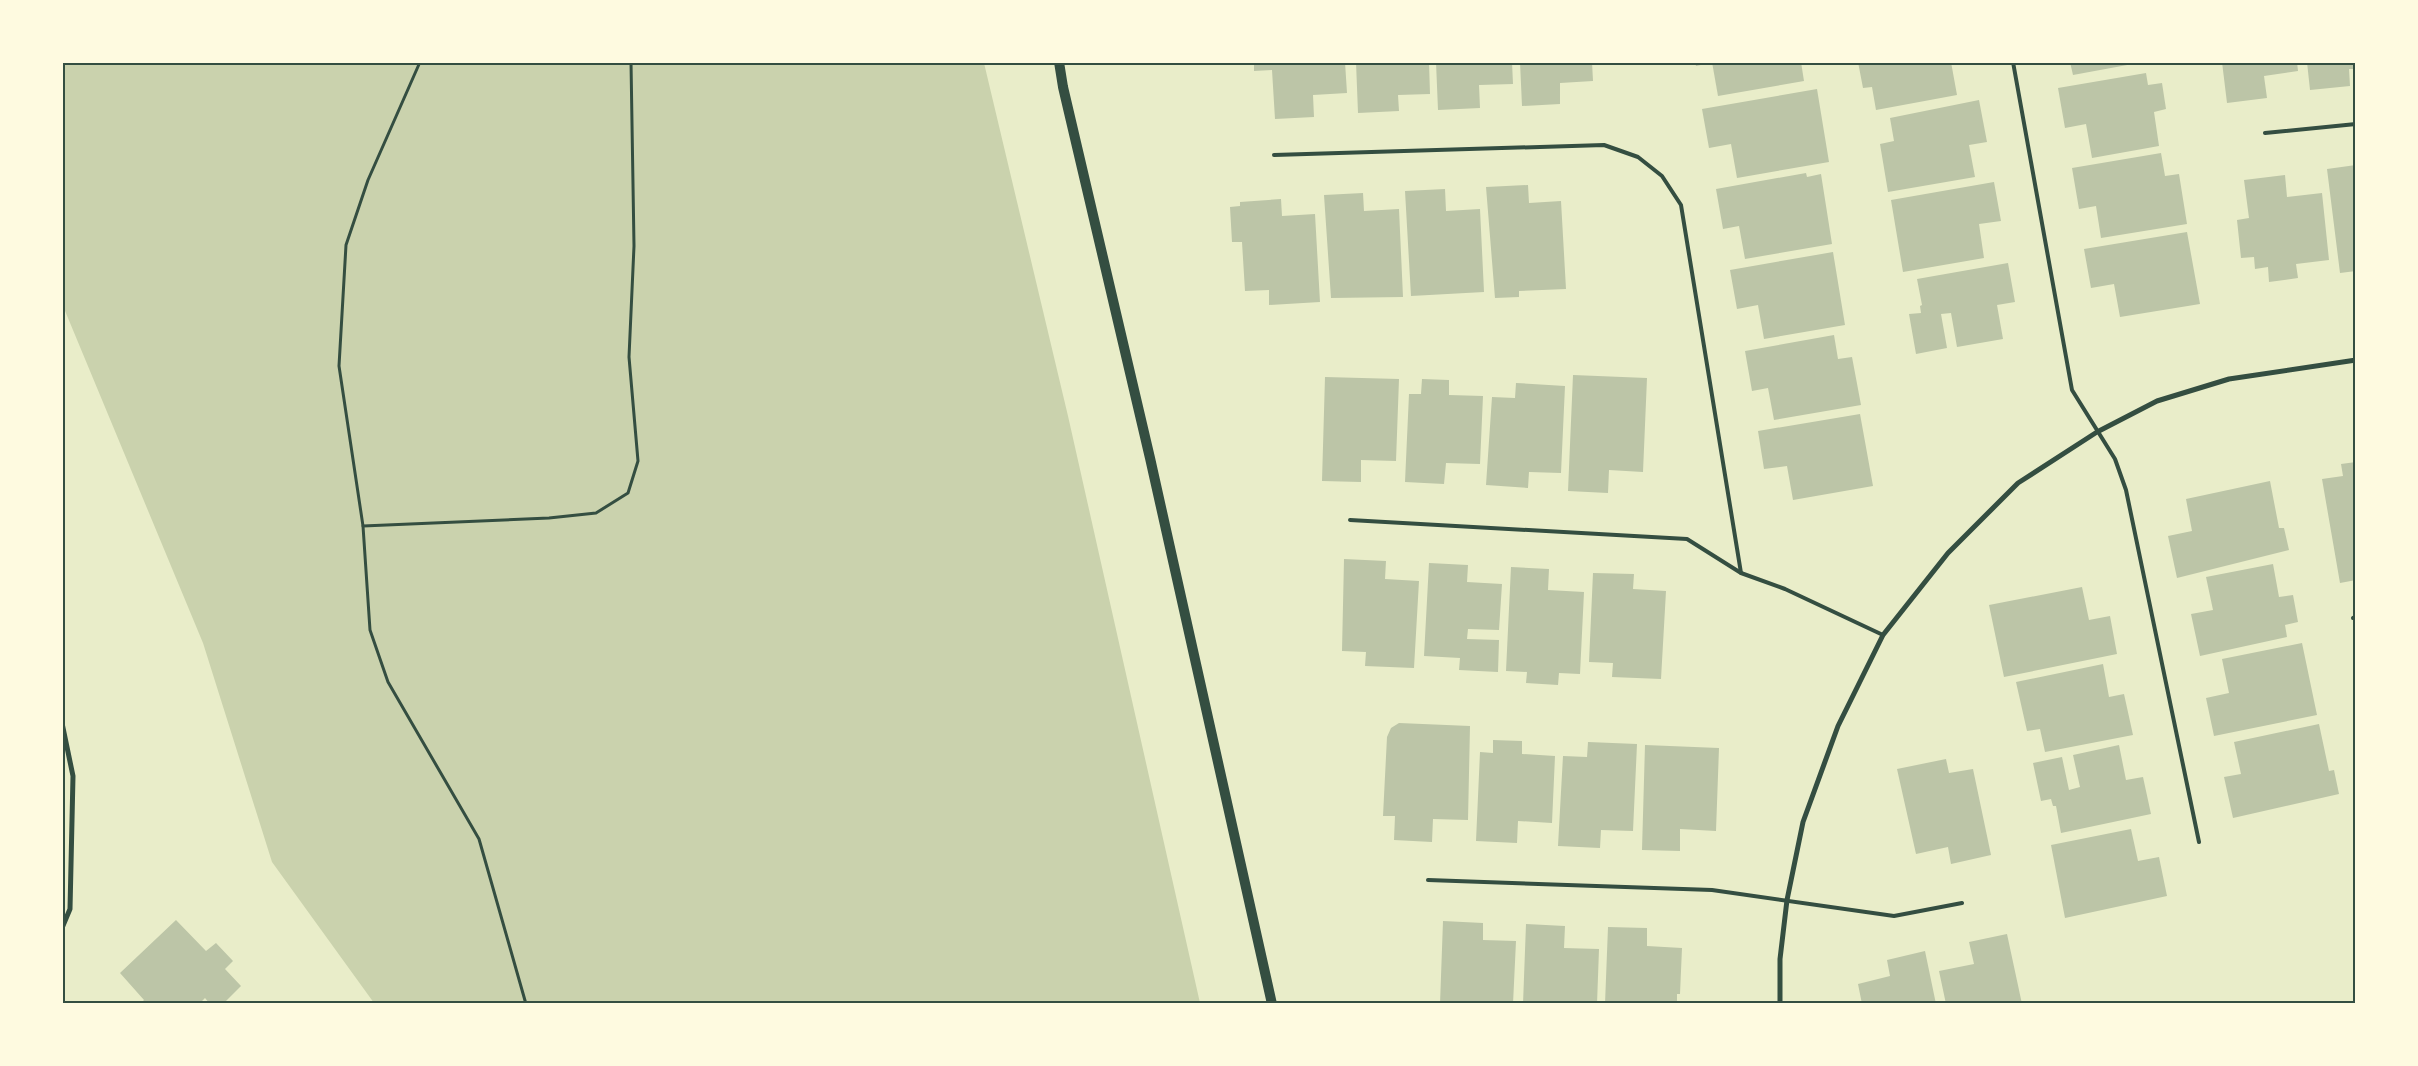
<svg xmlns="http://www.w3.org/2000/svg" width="2418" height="1066" viewBox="0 0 2418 1066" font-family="Barlow,sans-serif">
  <rect width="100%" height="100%" fill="#e9edc9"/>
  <polygon fill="#cad2ad" points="62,63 984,63 1068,416 1200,1003 374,1003 272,862 203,643 63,306"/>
  <g fill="#bcc5a7">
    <polygon points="1254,62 1345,62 1347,93 1313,95 1314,117 1275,119 1272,70 1254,71"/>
    <polygon points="1356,62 1429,62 1430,94 1398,95 1399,111 1358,113"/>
    <polygon points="1436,62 1512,62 1513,84 1479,85 1480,108 1438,110"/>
    <polygon points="1520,62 1592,62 1593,81 1560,83 1560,104 1522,106"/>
    <polygon points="1695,62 1710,62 1710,63 1696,66"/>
    <polygon points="1712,62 1801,62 1804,81 1718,96"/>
    <polygon points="1858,62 1951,62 1957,95 1876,110 1872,87 1863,88"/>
    <polygon points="2070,62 2138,62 2138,63 2073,75"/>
    <polygon points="2222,62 2297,62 2298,71 2264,76 2267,98 2227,103"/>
    <polygon points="2307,62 2356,62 2356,69 2349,69 2350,86 2310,90"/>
    <polygon points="2146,73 2148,85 2162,83 2166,109 2154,112 2159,146 2092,158 2086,124 2065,128 2058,88"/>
    <polygon points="1817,89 1829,162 1737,178 1731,144 1709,148 1702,109"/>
    <polygon points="1979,100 1987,142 1969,145 1975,177 1888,192 1880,144 1894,141 1890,118"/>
    <polygon points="2161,153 2165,176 2179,174 2187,224 2101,238 2096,206 2079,209 2072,168"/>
    <polygon points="2356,165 2356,271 2340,273 2327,169"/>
    <polygon points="1806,173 1807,177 1821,174 1832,244 1745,259 1739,226 1723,229 1716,189"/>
    <polygon points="2285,175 2287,197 2322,193 2329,260 2296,264 2298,278 2269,282 2268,267 2255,269 2254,257 2241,258 2237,220 2249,218 2244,180"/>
    <polygon points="1994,182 2001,221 1979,224 1984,258 1903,272 1891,200"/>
    <polygon points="1528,185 1529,203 1561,201 1566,289 1519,291 1519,297 1495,298 1486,187"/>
    <polygon points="1445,189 1446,211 1480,209 1484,292 1411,296 1405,191"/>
    <polygon points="1363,193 1364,211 1399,209 1403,297 1331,298 1324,195"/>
    <polygon points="1281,199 1282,216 1315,214 1320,302 1269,305 1269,290 1245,291 1242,242 1232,242 1230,207 1240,206 1240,202"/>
    <polygon points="2187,232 2200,304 2120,317 2114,284 2091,288 2084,249"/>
    <polygon points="1833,252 1845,325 1764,339 1758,305 1737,309 1730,270"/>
    <polygon points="2008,263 2015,302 1997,305 2003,339 1957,347 1951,313 1941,314 1947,348 1916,354 1909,314 1921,313 1920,306 1922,305 1917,279"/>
    <polygon points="1834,335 1838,359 1852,357 1861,405 1774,420 1768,388 1752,391 1745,351"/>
    <polygon points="1573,375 1647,378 1643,472 1609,470 1608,493 1568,491"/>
    <polygon points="1325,377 1399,379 1396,461 1361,460 1361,482 1322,481"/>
    <polygon points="1422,379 1449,380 1449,395 1483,396 1480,464 1446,463 1444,484 1405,482 1409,394 1421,394"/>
    <polygon points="1516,383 1565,386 1561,473 1529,472 1528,488 1486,485 1492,397 1515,398"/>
    <polygon points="1860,414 1873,486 1793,500 1787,466 1764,469 1758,431"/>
    <polygon points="2356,462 2356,580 2340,583 2322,479 2343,476 2341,464"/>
    <polygon points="2270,481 2279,528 2284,528 2289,550 2177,578 2168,536 2192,531 2186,499"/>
    <polygon points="1344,559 1386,561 1385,579 1419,581 1414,668 1365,666 1366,652 1342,651"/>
    <polygon points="1429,563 1468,565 1467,582 1502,584 1499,630 1468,629 1467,639 1499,640 1498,672 1459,670 1460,658 1424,656"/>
    <polygon points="2273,564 2279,597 2293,595 2298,622 2285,625 2287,637 2200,656 2191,614 2213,610 2206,577"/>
    <polygon points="1511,567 1549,569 1548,590 1584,592 1580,674 1559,673 1558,685 1526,683 1527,672 1506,671"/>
    <polygon points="1593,573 1634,574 1633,589 1666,591 1661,679 1612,677 1613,663 1589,662"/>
    <polygon points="2082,587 2089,620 2110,616 2117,654 2004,677 1989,605"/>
    <polygon points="2302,643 2317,715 2214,736 2206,698 2229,693 2222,659"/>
    <polygon points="2103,664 2109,697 2124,694 2133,735 2045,752 2040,729 2027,731 2016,682"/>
    <polygon points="1399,723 1470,726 1468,820 1433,819 1432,842 1394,840 1395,816 1383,816 1387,737 1391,728"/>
    <polygon points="2319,724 2329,771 2334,770 2339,794 2233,818 2224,777 2241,774 2234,742"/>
    <polygon points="1493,740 1522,741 1522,754 1555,756 1552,823 1518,821 1517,843 1476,841 1480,752 1493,753"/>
    <polygon points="1588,742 1637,744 1633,831 1601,830 1600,848 1558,846 1563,756 1587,757"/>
    <polygon points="1645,745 1719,748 1716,831 1680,829 1680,851 1642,850"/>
    <polygon points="2119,745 2126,780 2143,777 2151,814 2061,833 2056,806 2053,806 2051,799 2041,801 2033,763 2062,757 2069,790 2080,787 2073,755"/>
    <polygon points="1946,759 1949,773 1973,769 1991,855 1951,864 1948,847 1916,854 1897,769"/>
    <polygon points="2131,829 2138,861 2159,857 2167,896 2065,918 2051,845"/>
    <polygon points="176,920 206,951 216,943 233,961 225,969 241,986 223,1004 210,1004 205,998 199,1004 140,1004 144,1000 120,973"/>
    <polygon points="1443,921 1483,923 1483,940 1516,941 1513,1004 1440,1004"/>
    <polygon points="1526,924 1565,926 1564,948 1599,949 1597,1004 1523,1004"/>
    <polygon points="1608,927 1647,928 1647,946 1682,948 1680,994 1677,994 1677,1004 1605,1004"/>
    <polygon points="2007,934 2022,1004 1946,1004 1939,971 1974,964 1969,942"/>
    <polygon points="1925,951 1936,1004 1862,1004 1858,984 1890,976 1887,960"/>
  </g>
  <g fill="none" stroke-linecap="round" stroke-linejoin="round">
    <g stroke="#344e41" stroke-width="3">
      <polyline points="420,62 368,180 346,245 339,366 363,526 370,630 388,682 479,839 526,1004"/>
      <polyline points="363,526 549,518 596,513 628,493 638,461 629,357 634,246 631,62"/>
    </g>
    <g stroke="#344e41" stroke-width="4">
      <polyline points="2013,62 2072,390 2115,459 2126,490 2199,842"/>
      <polyline points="2265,133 2356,124"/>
      <polyline points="1274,155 1604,145 1638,157 1662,176 1681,205 1741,573"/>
      <polyline points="1350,520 1687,539 1741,573 1785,589 1883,635"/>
      <polyline points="2353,618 2356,617"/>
      <polyline points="1428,880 1712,890 1894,916 1962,903"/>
    </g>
    <g stroke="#344e41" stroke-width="5">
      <polyline points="62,723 73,776 70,909 62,928"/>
      <polyline points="1780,1004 1780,959 1787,900 1803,822 1838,726 1883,635 1948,553 2018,483 2097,432 2157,401 2229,379 2356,360"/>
    </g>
    <polyline stroke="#344e41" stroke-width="10" points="1059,62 1063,87 1150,458 1272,1004"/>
  </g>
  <rect width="2418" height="1066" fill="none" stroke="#fefae0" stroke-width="128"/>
  <rect x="64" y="64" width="2290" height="938" fill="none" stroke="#344e41" stroke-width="2"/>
</svg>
